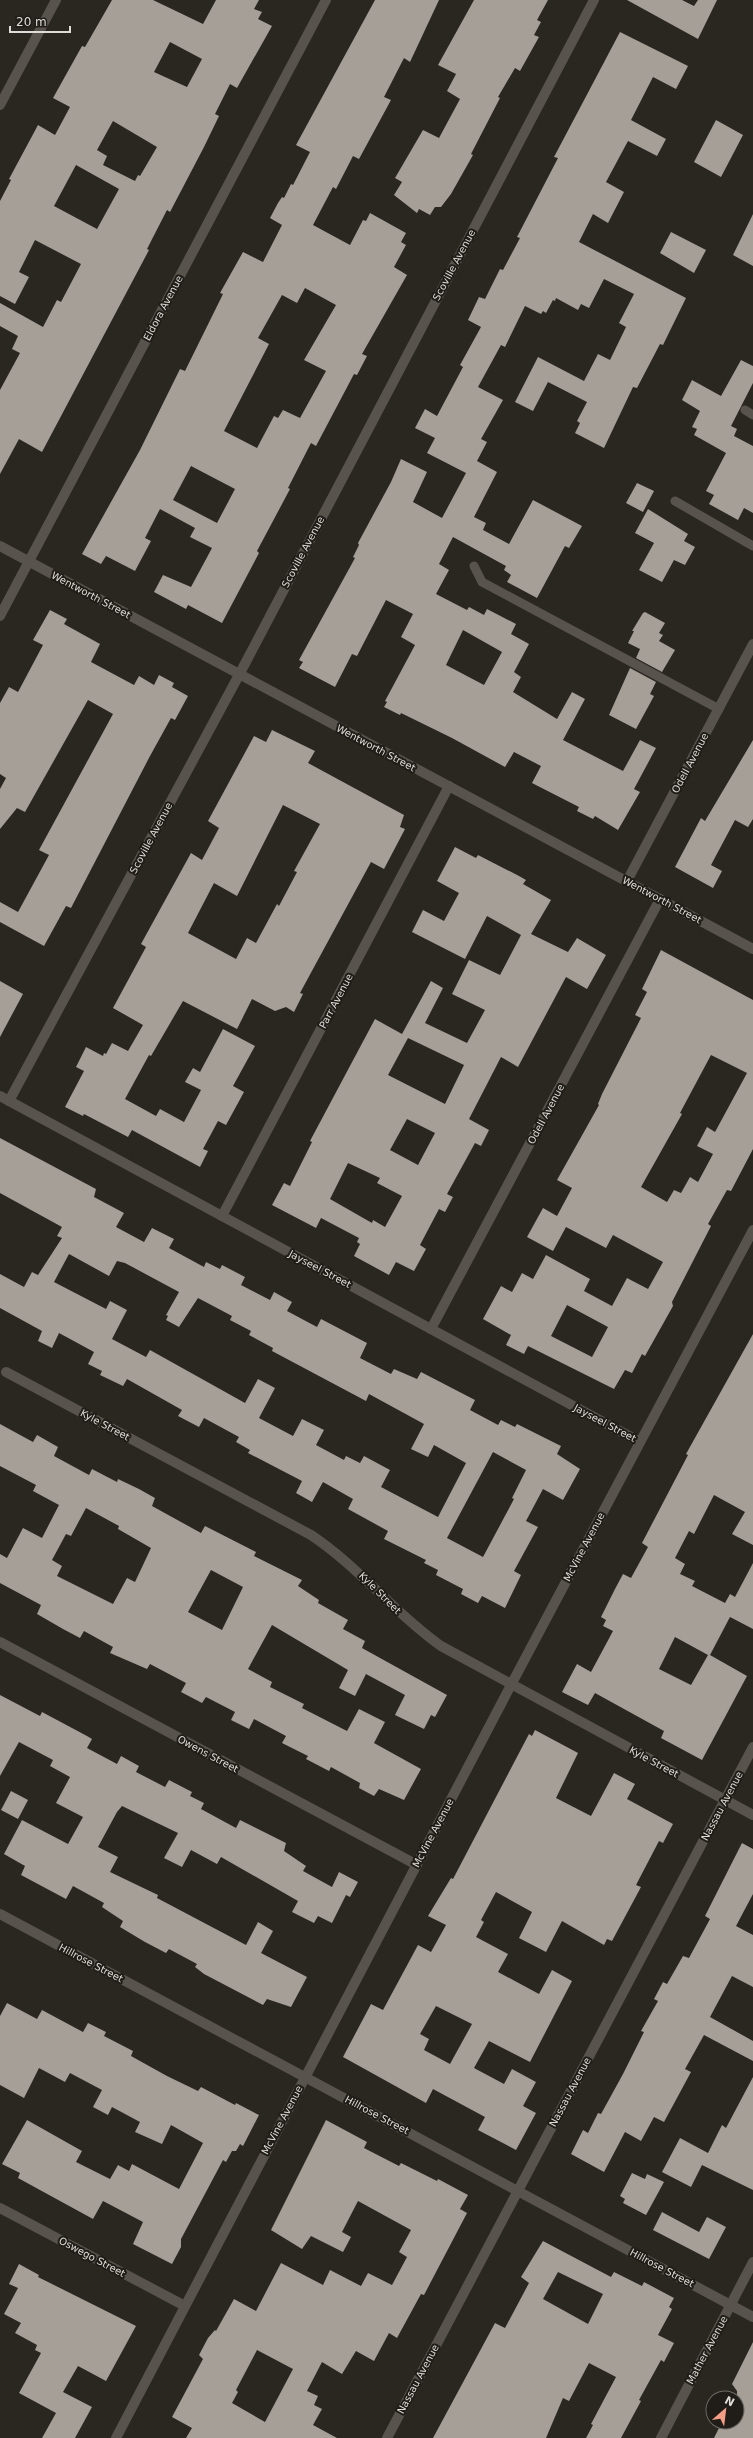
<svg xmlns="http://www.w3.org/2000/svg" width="753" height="2438" viewBox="0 0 753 2438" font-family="'DejaVu Sans',sans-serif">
  <rect width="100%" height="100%" fill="#2a2620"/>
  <g fill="#a59f98" fill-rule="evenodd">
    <path d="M112,0H153L203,24L216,0H259L254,9L262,12L258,19L272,26L237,88L230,84L215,114L219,116L204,147L170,212L167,210L147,249L149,250L42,452L19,439L0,474V390L20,353L12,349L18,336L0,326V303L43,327L57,300L61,302L81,264L35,240L19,272L29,277L15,304L0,296V201L11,180L9,179L38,125L55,135L70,107L53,98L82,46L85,47ZM170,42L202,59L187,87L154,72ZM113,121L157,147L140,176L138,175L135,181L103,165L107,156L97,150ZM76,165L119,189L97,229L54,206Z"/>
    <path d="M375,0H439L410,62L404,58L384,97L391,100L359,159L353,156L336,189L333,187L313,225L350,245L363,220L366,221L370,213L406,233L401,242L406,245L394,267L407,275L362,354L367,356L357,375L354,374L316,446L311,443L288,488L290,489L257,551L259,553L222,623L188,605L186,609L154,592L163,575L191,587L212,548L190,537L195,528L160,509L145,538L151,541L135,571L106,556L101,564L82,554L140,450L180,369L185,371L223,294L220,293L243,252L263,262L282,225L270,218L278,203L282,197L284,198L291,184L293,185L310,152L296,145ZM305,288L336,305L304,360L326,371L300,418L283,410L278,418L274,416L257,448L224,431L269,344L258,338L282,295L297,303ZM191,466L235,489L217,523L173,500Z"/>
    <polygon points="474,0 548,0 537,20 541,22 534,35 539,37 520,71 515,68 498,97 500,98 471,154 473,155 451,194 441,207 435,207 430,215 419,209 417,213 394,195 402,182 395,178 423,130 439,138 460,99 447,91 456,74 438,65"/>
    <polygon points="627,0 682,0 694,6 698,0 717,0 698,39"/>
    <path d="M620,32L688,66L676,89L653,77L631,120L666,139L657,156L628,141L606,182L624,192L608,223L593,214L579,242L686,298L663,345L660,344L637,388L633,387L604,448L575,433L580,423L577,421L587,402L548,382L533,411L515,402L538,357L584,381L598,354L610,360L626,327L619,323L634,294L604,279L589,308L581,304L578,310L556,298L555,301L553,300L546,313L543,311L541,314L525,306L505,347L501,345L478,387L503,400L481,439L487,442L477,461L497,472L474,517L486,523L483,530L509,544L533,500L582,526L569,548L565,546L537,598L507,582L511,575L504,570L506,566L453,537L439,564L449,570L436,594L467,610L469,607L484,615L487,609L516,624L511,634L529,644L514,672L521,677L513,692L557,719L572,692L585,699L563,740L623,771L640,740L656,748L634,789L640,792L618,830L595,816L593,819L577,811L579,807L532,783L541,766L514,752L505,767L452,738L401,713L400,715L384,707L387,702L385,701L415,645L401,637L413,614L386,600L357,656L352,654L335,687L299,668L303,662L299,660L355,558L353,557L359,545L358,543L391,482L401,459L427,472L413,502L442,518L466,473L427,453L435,438L415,428L425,409L437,416L463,367L460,365L481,327L468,320L479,297L485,299L500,269L503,270L520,238L517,237L558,158L554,157ZM463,630L502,652L484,685L446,665Z"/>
    <polygon points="716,120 743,135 721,177 694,162"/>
    <polygon points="753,214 753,266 733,255"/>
    <polygon points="671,232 706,250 694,273 660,253"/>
    <polygon points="741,360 753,366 753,383 731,426 737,429 734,436 753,446 753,513 744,508 738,520 709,504 714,495 706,491 726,453 694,435 697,429 692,427 700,411 682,400 692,380 721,396"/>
    <polygon points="637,483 654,491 643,512 626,503"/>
    <polygon points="648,509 688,534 684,541 695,547 685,565 674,560 662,582 639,570 654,543 635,533"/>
    <polygon points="50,610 67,619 64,624 100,644 91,662 134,685 139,676 154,685 159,675 174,683 172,687 188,696 175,720 171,718 150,756 71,908 66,906 44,946 0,922 0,902 18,912 49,855 39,850 113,714 88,700 25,812 17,808 0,829 0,789 6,778 0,774 0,703 9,687 18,692 43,645 33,640"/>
    <polygon points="645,612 665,623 659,633 663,635 659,641 675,650 662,672 636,658 640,649 628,643 634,631 632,631 643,613"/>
    <polygon points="630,668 656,682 650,694 654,696 636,729 609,715"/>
    <path d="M272,730L315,751L308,763L404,815L400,827L405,829L384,869L371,862L300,993L303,994L294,1012L286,1007L275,1011L252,999L237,1029L183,1001L151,1056L149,1055L125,1099L156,1116L160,1109L184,1122L201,1090L185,1082L193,1068L200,1072L223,1029L255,1046L233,1086L244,1092L226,1125L218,1121L203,1149L208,1151L200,1167L132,1130L128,1137L84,1114L83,1116L65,1107L84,1071L76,1067L86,1047L103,1056L104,1053L106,1054L112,1043L128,1051L143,1025L113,1008L146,947L141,944L191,853L202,860L219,828L208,821L254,736L266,742ZM283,805L320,824L294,871L297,872L279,906L277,904L256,943L247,938L236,959L188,933L214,883L237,896Z"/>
    <polygon points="753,740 753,819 748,827 735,820 711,865 722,871 713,888 675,867 701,818 705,821"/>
    <path d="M455,847L476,858L478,855L519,876L526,880L523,884L551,900L531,934L568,952L577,938L606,955L587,989L566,977L518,1067L501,1057L469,1119L489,1130L481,1146L475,1143L447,1194L453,1197L445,1212L439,1209L420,1245L426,1249L414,1271L396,1262L389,1275L354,1256L360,1244L357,1242L359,1238L321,1218L316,1228L272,1205L284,1183L290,1186L312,1142L310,1141L375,1019L402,1034L431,981L443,988L425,1023L467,1043L485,1010L452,994L469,960L500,975L521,935L487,916L465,959L412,932L423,910L444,921L459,893L437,881ZM408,1038L464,1065L445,1104L388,1075ZM407,1119L435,1133L418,1165L390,1150ZM348,1163L380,1178L377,1183L402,1196L385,1227L373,1220L372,1223L330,1199Z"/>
    <path d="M661,950L753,1000V1149L731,1191L727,1190L708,1224L711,1226L672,1302L673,1306L645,1356L642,1354L632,1373L625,1370L614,1389L528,1346L524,1354L506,1345L511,1335L483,1319L501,1286L512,1292L522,1273L533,1279L546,1255L590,1279L584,1291L612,1306L627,1278L648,1289L663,1262L613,1235L606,1248L566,1227L553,1251L527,1237L543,1208L557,1216L572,1188L557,1180L599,1105L598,1104L602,1094L641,1018L635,1015L647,992L642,989ZM711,1055L747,1073L715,1132L707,1127L697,1146L713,1154L698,1182L690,1177L681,1193L674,1190L667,1202L641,1187L682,1114L680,1113ZM567,1305L608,1327L592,1357L551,1336Z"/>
    <polygon points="0,981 23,994 0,1037"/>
    <path d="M0,1138L96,1189L94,1197L124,1213L116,1227L144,1242L152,1228L174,1239L169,1248L204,1267L206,1262L220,1269L222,1265L245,1277L241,1285L270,1300L274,1292L292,1302L287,1311L317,1327L321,1319L367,1343L360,1358L391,1374L394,1369L417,1379L421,1372L475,1400L470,1410L498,1425L501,1420L515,1427L517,1424L561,1446L557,1454L580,1469L563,1500L543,1489L526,1521L538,1527L514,1571L521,1575L505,1608L482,1596L478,1603L461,1594L463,1589L436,1575L438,1570L424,1563L426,1560L384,1539L388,1531L348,1509L353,1499L323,1482L312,1502L296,1493L302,1481L248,1453L250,1450L236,1442L239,1437L204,1418L199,1427L178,1416L182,1410L127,1379L123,1386L100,1375L102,1371L88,1364L94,1352L59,1333L52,1348L38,1341L42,1331L0,1308V1274L24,1287L32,1272L38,1275L62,1238L57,1236L62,1227L0,1193ZM69,1254L109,1276L117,1261L125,1263L179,1292L166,1315L168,1316L166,1320L179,1327L198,1298L232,1316L230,1320L251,1331L249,1335L273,1348L272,1351L366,1401L369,1394L424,1424L411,1449L428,1457L434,1445L466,1463L438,1517L381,1487L390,1470L364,1456L360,1463L346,1456L344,1460L316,1445L324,1430L302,1419L293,1436L259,1418L275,1388L258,1379L245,1403L150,1350L146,1357L112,1339L127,1310L110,1301L106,1309L54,1282ZM493,1452L526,1470L512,1498L514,1499L483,1557L447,1538Z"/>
    <path d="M753,1334V1545L732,1534L745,1512L714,1495L694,1534L689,1531L675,1558L685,1564L680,1574L695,1581L692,1586L725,1603L730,1594L735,1597L753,1563V1629L730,1617L710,1655L747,1676L702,1760L661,1738L664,1731L595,1693L588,1705L562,1692L577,1664L591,1672L613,1631L603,1626L606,1620L601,1617L615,1589L623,1574L631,1578L648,1547L642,1543L688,1455L686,1454ZM675,1637L708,1655L691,1685L659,1669Z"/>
    <path d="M0,1424L33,1442L37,1435L58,1447L54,1456L89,1475L92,1469L117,1482L118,1479L139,1489L155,1498L152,1506L201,1533L205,1526L256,1552L254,1556L302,1580L298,1586L319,1600L318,1603L348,1620L343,1629L365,1641L362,1648L447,1695L435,1717L431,1715L424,1729L395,1715L405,1695L366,1674L355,1696L339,1688L348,1670L272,1625L248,1669L272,1682L270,1687L304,1704L302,1708L347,1731L359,1709L385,1722L374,1743L421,1769L404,1800L379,1789L374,1796L359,1788L360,1783L331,1767L329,1771L306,1759L308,1756L282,1743L286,1736L254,1719L249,1729L231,1720L235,1712L206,1697L202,1703L181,1692L186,1683L150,1664L147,1669L110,1653L113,1647L84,1631L80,1638L63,1629L37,1614L41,1605L0,1583V1554L7,1558L23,1528L42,1538L59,1505L33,1491L36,1485L0,1466ZM86,1508L119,1526L118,1529L151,1548L135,1582L127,1578L113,1604L57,1576L62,1566L52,1560L66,1534L71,1536ZM211,1570L243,1587L222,1630L188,1612Z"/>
    <polygon points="0,1695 40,1716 42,1712 87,1736 92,1739 87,1748 117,1764 121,1756 139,1766 136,1772 165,1787 169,1780 192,1792 190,1796 204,1803 201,1809 236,1828 240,1820 286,1843 284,1851 306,1866 303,1871 332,1887 339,1872 358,1882 350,1897 346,1895 332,1923 318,1916 314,1923 292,1912 298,1901 221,1857 217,1864 191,1850 182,1867 164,1858 178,1833 122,1806 117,1812 98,1847 118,1857 110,1872 158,1895 157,1898 246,1945 258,1922 273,1931 261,1953 307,1977 291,2007 267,1999 263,2005 204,1974 195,1967 197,1964 169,1949 166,1953 145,1942 120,1927 123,1921 102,1907 104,1903 73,1886 66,1899 21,1875 25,1866 4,1854 22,1820 68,1844 83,1817 56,1803 70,1777 50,1766 53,1760 19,1742 0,1776"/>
    <path d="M535,1730L578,1753L556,1798L591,1816L614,1773L635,1784L627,1799L673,1824L663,1843L659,1841L636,1885L641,1887L612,1941L607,1939L604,1945L562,1921L546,1952L519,1938L532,1912L496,1892L481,1920L484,1922L476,1937L508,1954L498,1972L539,1994L552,1970L572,1981L530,2062L489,2041L474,2068L504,2084L512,2069L536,2082L523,2106L536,2113L516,2150L478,2130L485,2117L433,2089L426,2103L343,2057L371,2004L383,2010L418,1945L431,1952L446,1925L428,1916L451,1878L453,1879L529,1734L532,1736ZM436,2006L472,2024L450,2064L424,2050L429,2039L420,2034Z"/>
    <polygon points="11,1791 28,1800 18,1819 1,1810"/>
    <polygon points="742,1843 753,1849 753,1894 736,1926 753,1935 753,1987 732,1976 710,2017 753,2041 753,2061 704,2035 685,2069 691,2072 664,2122 654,2117 641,2141 625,2132 604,2172 571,2154 583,2130 588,2133 598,2113 601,2114 623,2074 644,2032 641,2031 658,2001 654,1999 663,1982 667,1984 683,1956 689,1958 710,1919 705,1916"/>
    <polygon points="7,2003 37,2019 42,2010 83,2032 88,2023 106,2032 104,2036 133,2051 131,2056 167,2076 198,2091 201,2087 235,2105 236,2103 259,2115 243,2146 240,2144 236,2151 232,2151 226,2162 223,2160 181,2239 181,2247 172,2264 133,2244 143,2222 103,2201 93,2219 18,2178 20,2173 2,2164 27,2120 82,2151 76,2162 110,2179 118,2165 129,2171 132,2164 179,2189 203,2143 171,2125 162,2144 135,2132 140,2122 112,2107 108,2115 93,2107 102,2090 70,2073 65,2082 39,2068 24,2098 0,2085 0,2016"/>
    <polygon points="753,2077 753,2190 702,2165 691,2187 662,2172 680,2138 708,2153 722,2125 726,2128"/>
    <path d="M326,2120L367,2142L364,2148L399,2166L401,2163L437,2181L438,2179L468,2195L460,2209L467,2213L424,2295L421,2294L397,2338L389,2333L374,2361L356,2351L342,2374L322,2362L307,2391L318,2396L314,2405L322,2409L313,2425L337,2438H186L192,2428L172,2417L203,2359L199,2355L208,2338L215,2330L216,2331L234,2299L256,2311L281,2263L323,2285L330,2270L361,2286L368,2273L392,2285L407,2257L399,2252L411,2230L358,2201L342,2232L351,2237L343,2252L311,2236L302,2249L271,2230ZM257,2350L293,2369L265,2422L232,2403L238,2392L236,2390Z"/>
    <polygon points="632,2173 645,2179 647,2174 664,2182 646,2215 623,2203 625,2199 620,2196"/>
    <polygon points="662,2212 699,2232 707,2217 726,2227 709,2259 653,2230"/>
    <path d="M543,2241L611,2277L614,2272L642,2286L644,2282L674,2298L669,2307L672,2309L658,2335L674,2343L664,2362L661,2360L639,2400L641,2401L621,2438H586L593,2425L591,2424L616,2377L589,2363L569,2401L563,2398L546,2438H433L495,2323L505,2328L529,2283L521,2277ZM558,2272L603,2294L588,2324L543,2299Z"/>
    <polygon points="19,2264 39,2275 38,2277 136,2326 106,2381 78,2366 63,2392 92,2407 75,2438 42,2438 56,2413 19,2393 41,2353 35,2350 37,2345 15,2333 21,2323 4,2314 18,2288 9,2284"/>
    <polygon points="753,2342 753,2438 714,2438 722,2422 737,2422 737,2391 732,2384"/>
  </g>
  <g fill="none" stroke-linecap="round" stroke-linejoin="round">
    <g stroke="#58534d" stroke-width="9">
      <polyline points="745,410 753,415"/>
      <polyline points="675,501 753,546"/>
      <polyline points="474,566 482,582 719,709"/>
    </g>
    <g stroke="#58534d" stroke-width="10">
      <polyline points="0,616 326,0"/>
      <polyline points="627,881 753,644"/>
      <polyline points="0,1096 640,1442"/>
      <polyline points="9,1101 239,675 594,0"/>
      <polyline points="222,1216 449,786"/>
      <polyline points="431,1329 660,899"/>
      <path d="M6,1372L311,1535C359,1567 394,1613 441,1646L753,1815"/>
      <polyline points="0,1642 417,1865"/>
      <polyline points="0,2208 185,2306"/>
      <polyline points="387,2438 753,1747"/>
      <polyline points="661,2438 753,2262"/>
    </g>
    <g stroke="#58534d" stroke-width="10">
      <polyline points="0,105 56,0"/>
      <polyline points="0,546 753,949"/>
      <polyline points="0,1914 753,2317"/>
      <polyline points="116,2438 511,1685 753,1230"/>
    </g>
  </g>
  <g text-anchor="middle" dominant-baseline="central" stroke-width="4" stroke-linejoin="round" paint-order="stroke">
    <g font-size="10" fill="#dedcd8" stroke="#201c17">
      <text transform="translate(454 265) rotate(-62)">Scoville Avenue</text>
      <text transform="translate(163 308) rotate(-62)">Eldora Avenue</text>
      <text transform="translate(303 552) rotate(-62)">Scoville Avenue</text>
      <text transform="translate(91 595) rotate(28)">Wentworth Street</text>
      <text transform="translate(376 748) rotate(28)">Wentworth Street</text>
      <text transform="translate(690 763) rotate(-62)">Odell Avenue</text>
      <text transform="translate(151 838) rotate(-62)">Scoville Avenue</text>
      <text transform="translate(662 900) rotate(28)">Wentworth Street</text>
      <text transform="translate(336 1001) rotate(-62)">Parr Avenue</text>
      <text transform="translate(546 1114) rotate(-62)">Odell Avenue</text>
      <text transform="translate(320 1269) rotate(28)">Jayseel Street</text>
      <text transform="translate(605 1423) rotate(28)">Jayseel Street</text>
      <text transform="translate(105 1425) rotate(28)">Kyle Street</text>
      <text transform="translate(584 1547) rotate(-62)">McVine Avenue</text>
      <text transform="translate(380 1593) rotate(45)">Kyle Street</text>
      <text transform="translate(208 1754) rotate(28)">Owens Street</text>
      <text transform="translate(654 1762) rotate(28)">Kyle Street</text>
      <text transform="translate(722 1806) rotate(-62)">Nassau Avenue</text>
      <text transform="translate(433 1833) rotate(-62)">McVine Avenue</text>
      <text transform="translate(91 1963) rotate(28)">Hillrose Street</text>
      <text transform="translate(570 2092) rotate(-62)">Nassau Avenue</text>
      <text transform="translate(377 2115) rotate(28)">Hillrose Street</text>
      <text transform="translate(282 2120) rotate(-62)">McVine Avenue</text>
      <text transform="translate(92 2257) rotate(28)">Oswego Street</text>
      <text transform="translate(662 2268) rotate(28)">Hillrose Street</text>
      <text transform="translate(707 2350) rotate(-62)">Mather Avenue</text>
      <text transform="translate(418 2379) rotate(-62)">Nassau Avenue</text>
    </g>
  </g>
  <g transform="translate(725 2410) rotate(28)"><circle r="19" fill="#201c17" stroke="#6c6964"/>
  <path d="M0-3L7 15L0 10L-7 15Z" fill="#f49e88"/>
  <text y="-6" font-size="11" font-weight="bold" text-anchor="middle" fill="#dedcd8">N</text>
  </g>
  <path d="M10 26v6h60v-6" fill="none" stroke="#dedcd8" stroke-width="2"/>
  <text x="16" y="26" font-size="12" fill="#dedcd8" stroke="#201c17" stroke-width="3" paint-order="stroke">20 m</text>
</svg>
